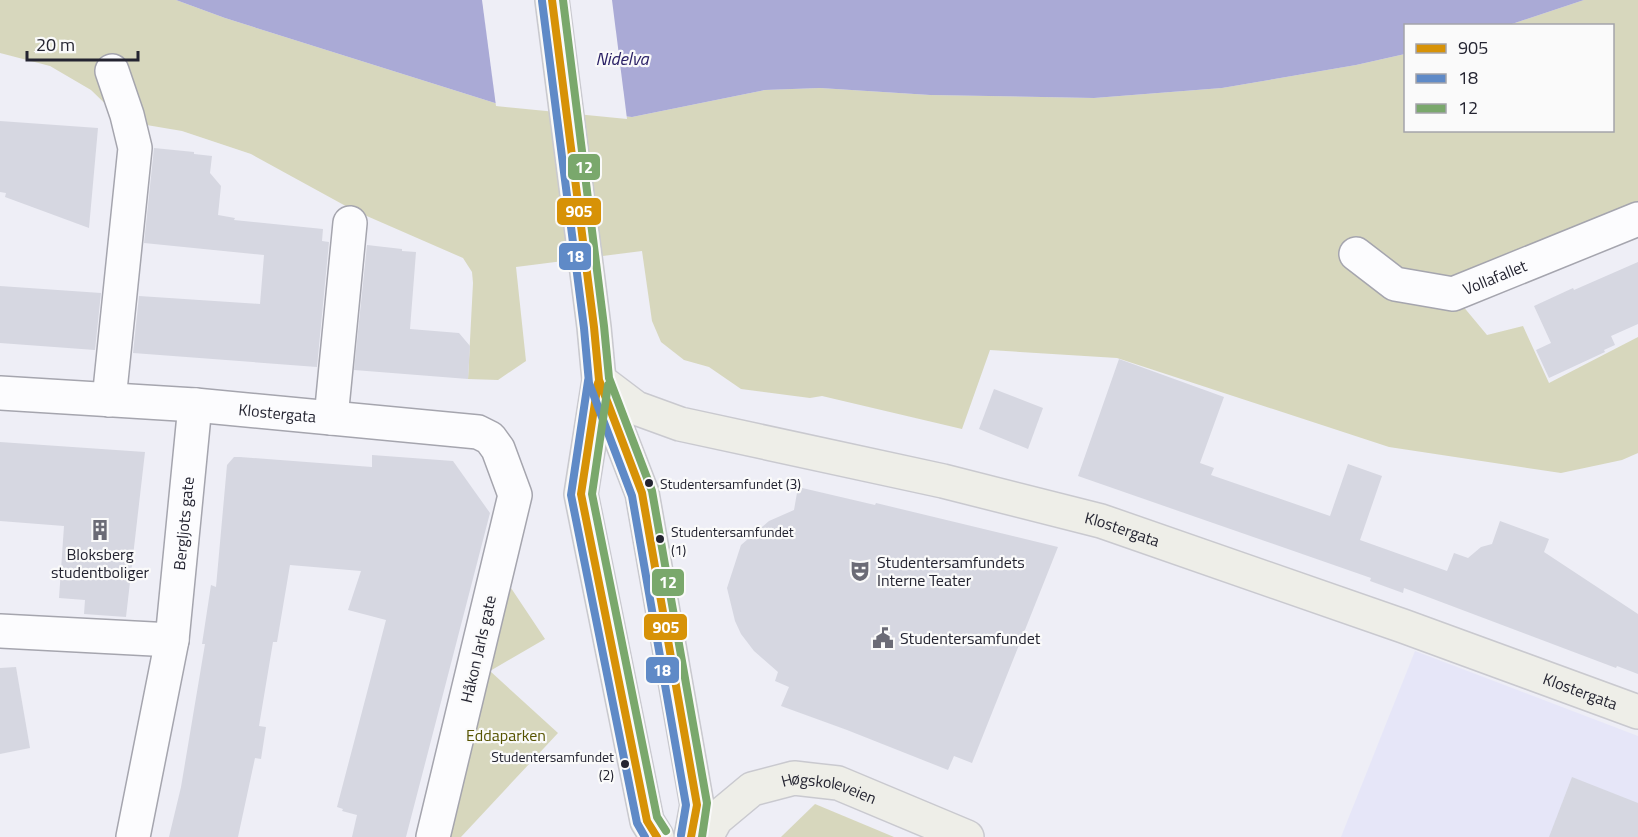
<svg xmlns="http://www.w3.org/2000/svg" width="1638" height="837" viewBox="0 0 1638 837" font-family="'Titillium Web',sans-serif">
  <rect width="100%" height="100%" fill="#eeeef6"/>
  <polygon fill="#e6e6f8" points="1415,651 1638,736 1638,837 1341,837"/>
  <g fill="#d7d7bd">
    <polygon points="0,0 176,0 225,18 495,103 632,117 765,90 820,88 930,95 1094,98 1222,88 1356,65 1405,54 1406,130 1612,130 1612,26 1509,25 1584,0 1638,0 1638,207 1462,305 1487,335 1523,326 1549,383 1638,337 1638,453 1622,460 1561,473 1389,447 1117,358 990,350 962,429 822,396 810,398 741,389 709,367 684,360 661,342 652,321 642,251 516,267 526,361 498,380 468,379 473,283 472,272 463,258 353,210 251,154 182,131 123,121 91,90 50,66 0,53"/>
    <polygon points="507,582 545,639 490,671 558,733 461,837 442,837"/>
    <polygon points="815,804 894,837 781,837"/>
  </g>
  <polygon fill="#aaaad6" points="176,0 1584,0 1509,25 1406,26 1405,54 1356,65 1222,88 1094,98 930,95 820,88 765,90 632,117 495,103 225,18"/>
  <polygon fill="#eeeef6" points="482,0 612,0 627,119 496,106"/>
  <g fill="#d6d7e1">
    <polygon points="0,121 98,128 89,228 5,197 6,193 0,192"/>
    <polygon points="154,148 194,152 194,154 212,156 210,173 221,186 218,215 235,218 234,220 323,229 322,241 329,242 317,367 133,353 139,296 260,304 264,255 144,243"/>
    <polygon points="367,245 402,249 402,251 416,252 410,329 459,333 470,346 468,379 354,370"/>
    <polygon points="1638,262 1638,324 1611,336 1615,345 1604,350 1605,352 1549,378 1536,350 1551,343 1534,306 1573,288 1574,290"/>
    <polygon points="0,286 101,293 95,350 0,343"/>
    <polygon points="1119,359 1224,397 1200,463 1214,468 1211,475 1330,516 1348,464 1382,476 1360,540 1447,571 1454,553 1468,558 1481,547 1492,544 1500,521 1549,539 1544,552 1638,614 1638,674 1617,666 1616,668 1404,588 1403,593 1370,581 1371,578 1078,476"/>
    <polygon points="994,389 1043,408 1028,449 979,429"/>
    <polygon points="0,442 145,452 126,617 84,614 85,600 59,598 64,526 0,521"/>
    <polygon points="372,455 453,461 490,513 406,837 352,837 357,815 342,811 343,809 337,807 386,620 348,610 361,571 290,565 277,642 273,642 259,726 266,727 261,759 255,758 238,837 169,837 181,787 205,644 202,644 211,585 216,587 227,465 234,457 240,457 372,467"/>
    <polygon points="798,487 875,505 876,503 1058,547 972,763 954,756 948,770 847,730 781,706 789,687 775,681 778,672 754,651 741,634 735,621 727,588 741,545 769,521 794,510"/>
    <polygon points="16,667 30,748 0,754 0,668"/>
    <polygon points="1572,777 1638,803 1638,837 1549,837"/>
  </g>
  <g fill="none" stroke-linecap="round" stroke-linejoin="round">
    <defs>
      <g id="minor">
        <path id="s1" d="M1356,254L1395,284L1453,294L1638,219"/>
        <path id="s2" d="M0,393L195,405L478,432L490,438L498,449L515,495L433,837"/>
        <polyline points="109,400 135,148 127,115 112,71"/>
        <polyline points="331,418 350,223"/>
        <polyline points="0,631 172,640"/>
        <path id="s3" d="M133,837L172,640L195,405"/>
      </g>
      <g id="major">
        <polyline points="552,0 594,327 599,380 581,494 647,821 657,837"/>
        <path id="s4" d="M599,380L636,408L680,424L943,481L1101,521L1403,626L1638,712"/>
        <polyline points="599,382 642,493 697,805 691,837"/>
        <path id="s5" d="M706,837L716,819L752,789L794,778L838,783L967,837"/>
      </g>
    </defs>
    <use href="#minor" stroke="#a5a5ae" stroke-width="36"/>
    <use href="#major" stroke="#c9c9cf" stroke-width="36"/>
    <use href="#minor" stroke="#fcfcfe" stroke-width="33"/>
    <use href="#major" stroke="#eeeee8" stroke-width="33"/>
    <defs>
      <g id="bus-1">
        <polyline points="552,0 594,327 599,380 642,493 697,805 691,837"/>
        <polyline points="598,383 581,494 647,821 657,837"/>
      </g>
      <g id="bus-2">
        <polyline points="542,1 584,328 589,383 632,496 686,805 681,835"/>
        <polyline points="588,381 571,495 637,823 645,837"/>
      </g>
      <g id="bus-3">
        <polyline points="563,0 604,326 609,378 652,491 707,803 702,837"/>
        <polyline points="608,385 592,494 657,817 666,831"/>
      </g>
    </defs>
    <use href="#bus-1" stroke="#fafafa" stroke-width="12"/>
    <use href="#bus-2" stroke="#fafafa" stroke-width="12"/>
    <use href="#bus-3" stroke="#fafafa" stroke-width="12"/>
    <use href="#bus-1" stroke="#d79207" stroke-width="8"/>
    <use href="#bus-2" stroke="#5f8ac7" stroke-width="8"/>
    <use href="#bus-3" stroke="#7aa86c" stroke-width="8"/>
  </g>
  <defs>
    <symbol id="building-bare" viewBox="-9 -9 18 18"><path d="M-4-6H4V6H1V3H-1V6H-4ZM-2.5-4.3h1.7v1.8h-1.7ZM.8-4.3h1.7v1.8H.8ZM-2.5-1h1.7V.8h-1.7ZM.8-1h1.7V.8H.8Z" fill="#6b6b76" stroke="#fafafa" stroke-width="2.5" paint-order="stroke"/></symbol>
    <symbol id="theatre-bare" viewBox="-9 -9 18 18"><path d="M-5-5.5Q0-4 5-5.5V0Q5 5 0 6Q-5 5-5 0ZM-3.3-2.5H-1v1.5H-3.3ZM1-2.5H3.3v1.5H1ZM-2.8 1Q0 5.5 2.8 1Z" fill="#6b6b76" stroke="#fafafa" stroke-width="2.5" paint-order="stroke"/></symbol>
    <symbol id="civic-bare" viewBox="-9 -9 18 18"><path d="M-.6-6.5H3V-4.5H.6V-3L4-1V1h2V6H-6V1h2V-1L-.6-3ZM-1.2 2.5V6h2.4V2.5Z" fill="#6b6b76" stroke="#fafafa" stroke-width="2.5" paint-order="stroke"/></symbol>
  </defs>
  <g fill-rule="evenodd">
    <use href="#building-bare" x="85" y="515" width="30" height="30"/>
    <use href="#theatre-bare" x="845" y="556" width="30" height="30"/>
    <use href="#civic-bare" x="868" y="623" width="30" height="30"/>
  </g>
  <g fill="#242431" stroke="#fafafa" stroke-width="2">
    <circle cx="649" cy="483" r="5"/>
    <circle cx="660" cy="539" r="5"/>
    <circle cx="625" cy="764" r="5"/>
  </g>
  <g text-anchor="middle" dominant-baseline="central" stroke-width="4.5" stroke-linejoin="round" paint-order="stroke">
    <g font-size="14" fill="#242431" stroke="#fafafa" text-anchor="start">
      <text x="660" y="483">Studentersamfundet (3)</text>
      <text x="671" y="531">Studentersamfundet<tspan x="671" dy="18">(1)</tspan></text>
      <text x="614" y="756" text-anchor="end">Studentersamfundet<tspan x="614" dy="18">(2)</tspan></text>
    </g>
    <g font-size="16" fill="#242431" stroke="#fafafa">
      <text stroke="none"><textPath href="#s1" startOffset="153">Vollafallet</textPath></text>
      <text stroke="none"><textPath href="#s2" startOffset="278">Klostergata</textPath></text>
      <text stroke="none"><textPath href="#s3" startOffset="318">Bergljots gate</textPath></text>
      <text stroke="none"><textPath href="#s4" startOffset="548">Klostergata</textPath></text>
      <text transform="translate(478 649) rotate(-77)">Håkon Jarls gate</text>
      <text stroke="none"><textPath href="#s4" startOffset="1034">Klostergata</textPath></text>
      <text stroke="none"><textPath href="#s5" startOffset="147">Høgskoleveien</textPath></text>
    </g>
    <g font-size="16" fill="#242431" stroke="#fafafa" text-anchor="start">
      <text x="100" y="554" text-anchor="middle">Bloksberg<tspan x="100" dy="18">studentboliger</tspan></text>
      <text x="877" y="562">Studentersamfundets<tspan x="877" dy="18">Interne Teater</tspan></text>
      <text x="900" y="638">Studentersamfundet</text>
    </g>
    <g font-size="16" fill="#565300" stroke="#fafafa">
      <text x="506" y="735">Eddaparken</text>
    </g>
    <g font-size="18" font-style="italic" fill="#2b2166" stroke="#fafafa">
      <text x="622" y="58">Nidelva</text>
    </g>
  </g>
  <g stroke="#fafafa" stroke-width="2">
    <rect x="567" y="153" width="34" height="28" rx="6" fill="#7aa86c"/>
    <rect x="556" y="197" width="46" height="29" rx="6" fill="#d79207"/>
    <rect x="558" y="242" width="34" height="29" rx="6" fill="#5f8ac7"/>
    <rect x="651" y="568" width="34" height="29" rx="6" fill="#7aa86c"/>
    <rect x="643" y="613" width="45" height="28" rx="6" fill="#d79207"/>
    <rect x="645" y="656" width="35" height="28" rx="6" fill="#5f8ac7"/>
  </g>
  <g font-size="16" text-anchor="middle" font-weight="bold" fill="#fff">
    <text x="584" y="173">12</text>
    <text x="579" y="217">905</text>
    <text x="575" y="262">18</text>
    <text x="668" y="588">12</text>
    <text x="666" y="633">905</text>
    <text x="662" y="676">18</text>
  </g>
  <rect x="1404" y="24" width="210" height="108" fill="#fafafa" stroke="#a4a4aa" stroke-width="1.5"/>
  <rect x="1416" y="44" width="30" height="9" fill="#d79207" stroke="#a4a4aa" stroke-width="1.5"/>
  <text x="1458" y="54" font-size="18" fill="#242431">905</text>
  <rect x="1416" y="74" width="30" height="9" fill="#5f8ac7" stroke="#a4a4aa" stroke-width="1.5"/>
  <text x="1458" y="84" font-size="18" fill="#242431">18</text>
  <rect x="1416" y="104" width="30" height="9" fill="#7aa86c" stroke="#a4a4aa" stroke-width="1.5"/>
  <text x="1458" y="114" font-size="18" fill="#242431">12</text>
  <path d="M27 51v9h111v-9" fill="none" stroke="#242431" stroke-width="3"/>
  <text x="36" y="51" font-size="18" fill="#242431" stroke="#fafafa" stroke-width="4.5" paint-order="stroke">20 m</text>
</svg>
